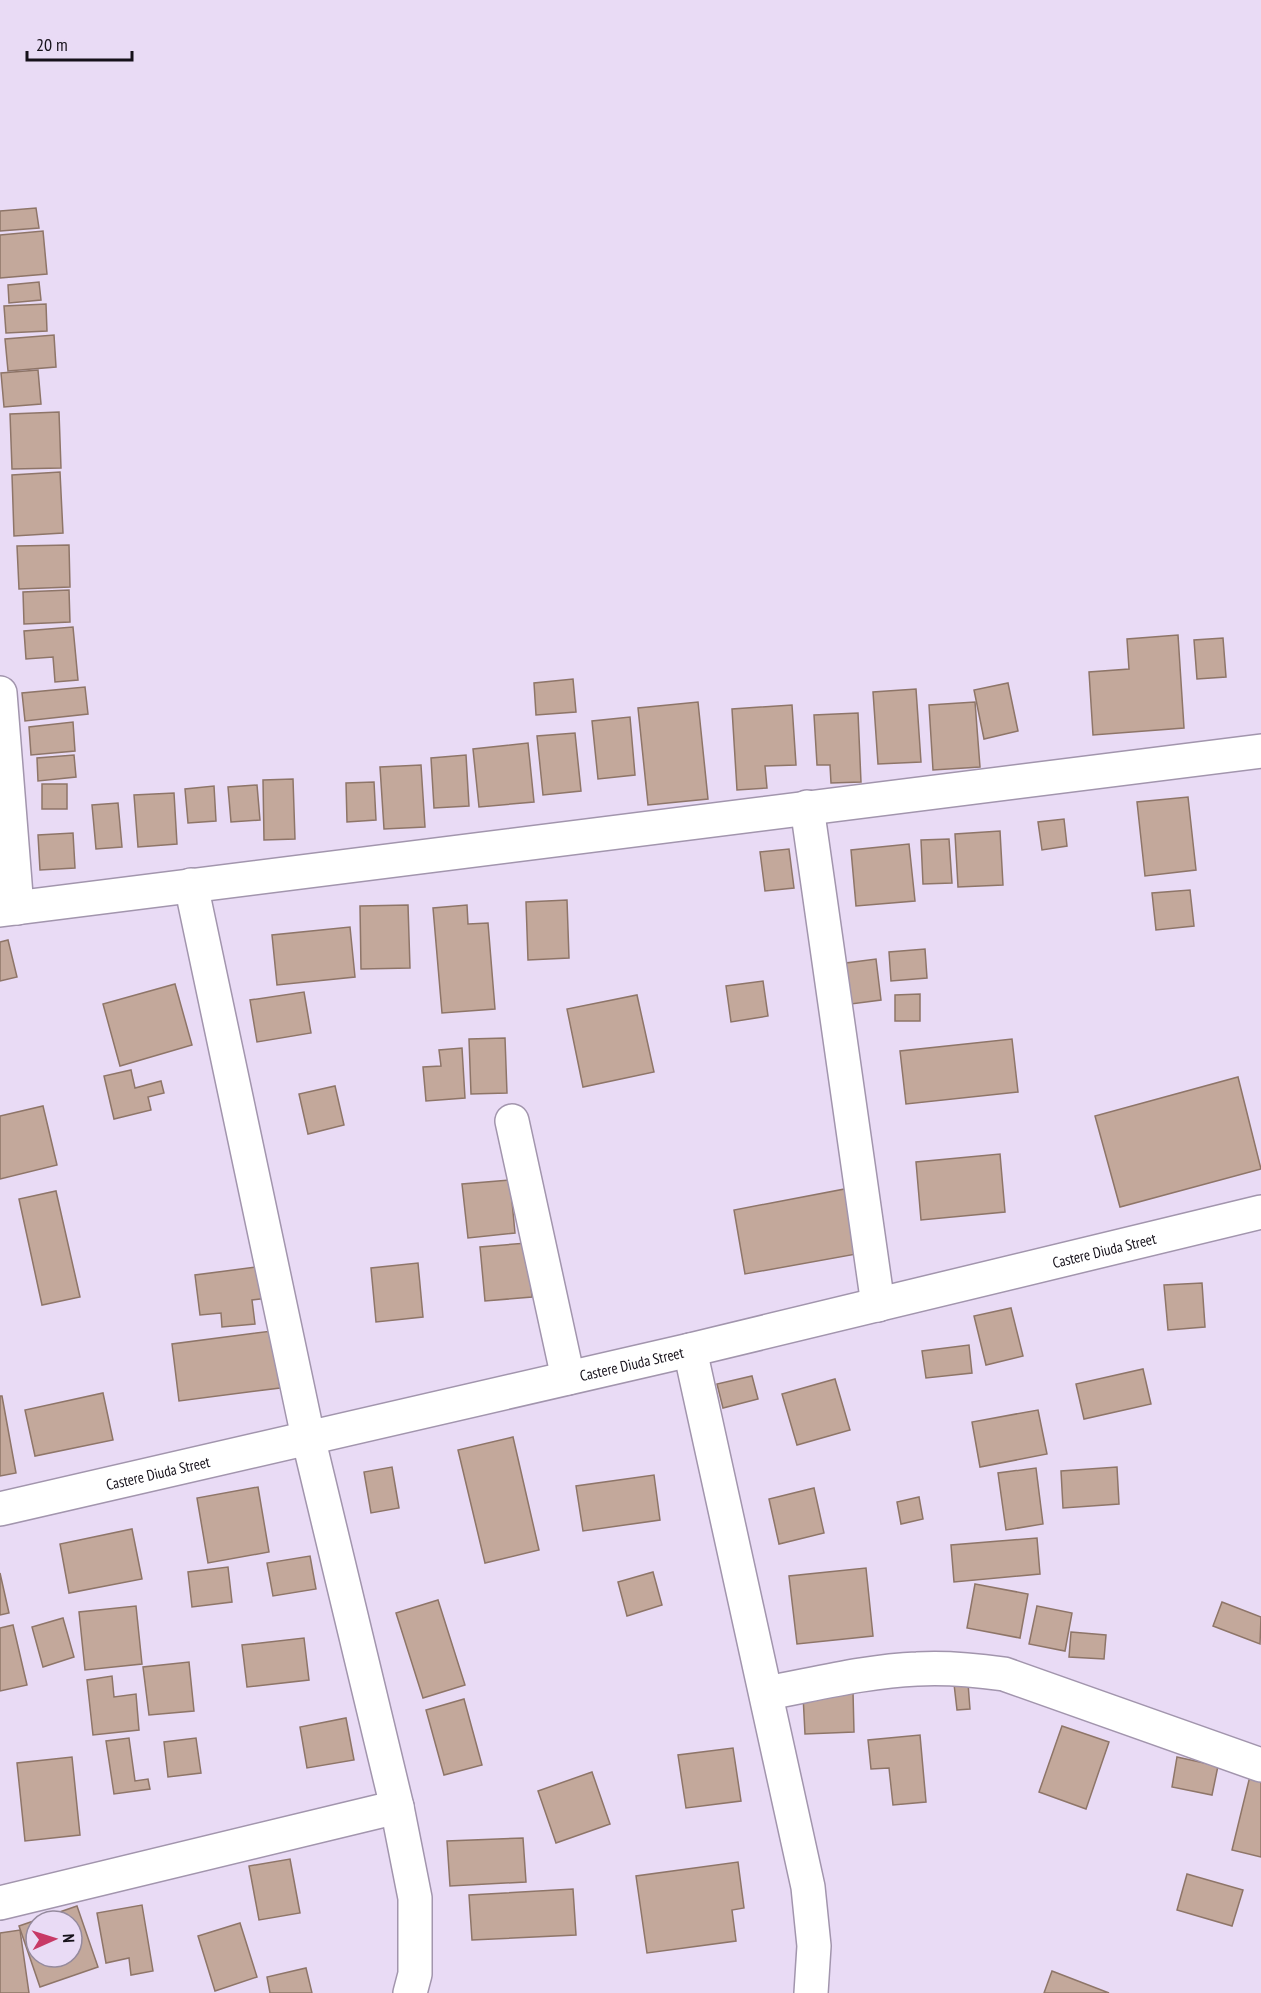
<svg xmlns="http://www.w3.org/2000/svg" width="1261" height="1993" viewBox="0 0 1261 1993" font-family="'PT Sans Narrow',sans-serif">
  <rect width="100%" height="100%" fill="#e9dbf5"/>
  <g fill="#c3a89b" stroke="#8e7568" stroke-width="1.5" fill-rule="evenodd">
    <polygon points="36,208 39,228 0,231 0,211"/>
    <polygon points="43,231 47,274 0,278 0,235"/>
    <polygon points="39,282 41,300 9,303 8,285"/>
    <polygon points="46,304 47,331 6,333 4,306"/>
    <polygon points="54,335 56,367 8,371 5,339"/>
    <polygon points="38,370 41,404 4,407 1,373"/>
    <polygon points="59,412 61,468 12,469 10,414"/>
    <polygon points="60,472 63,533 14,536 12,475"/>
    <polygon points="69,545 70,587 19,589 17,546"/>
    <polygon points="69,590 70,622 24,624 23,592"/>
    <polygon points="73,627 78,680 55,682 53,657 26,659 24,631"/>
    <polygon points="1178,635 1184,728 1093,735 1089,672 1129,669 1127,639"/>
    <polygon points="1223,638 1226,677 1197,679 1194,640"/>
    <polygon points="573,679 576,712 536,715 534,683"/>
    <polygon points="1008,683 1018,731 984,739 974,690"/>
    <polygon points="85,687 88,714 25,721 22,693"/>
    <polygon points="916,689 921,762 878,764 873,692"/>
    <polygon points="698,702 708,799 648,805 638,708"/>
    <polygon points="975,702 980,767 933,770 929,705"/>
    <polygon points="792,705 796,765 765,766 767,788 737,790 732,709"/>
    <polygon points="858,713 861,782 831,783 830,765 817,765 814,715"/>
    <polygon points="630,717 635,775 598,779 592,721"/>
    <polygon points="73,722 75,751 31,755 29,727"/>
    <polygon points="575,733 581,791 543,795 537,736"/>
    <polygon points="528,743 534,802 479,807 473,749"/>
    <polygon points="74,755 76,777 38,781 37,758"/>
    <polygon points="466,755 469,806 434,808 431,758"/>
    <polygon points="421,765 425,827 384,829 380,767"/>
    <polygon points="293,779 295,839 264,840 263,780"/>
    <polygon points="374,782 376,820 347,822 346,783"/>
    <rect x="42" y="784" width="25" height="25"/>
    <polygon points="257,785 260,820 231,822 228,787"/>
    <polygon points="214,786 216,821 188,823 185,789"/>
    <polygon points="174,793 177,844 138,847 134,795"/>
    <polygon points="1188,797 1196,870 1145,876 1137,802"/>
    <polygon points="118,803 122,847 96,849 92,805"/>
    <polygon points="1064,819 1067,846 1042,850 1038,822"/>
    <polygon points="1000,831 1003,885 958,887 955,834"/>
    <polygon points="73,833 75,868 40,870 38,835"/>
    <polygon points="949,839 952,883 923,884 921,840"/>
    <polygon points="909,844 915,901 856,906 851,850"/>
    <polygon points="789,849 794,888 765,891 760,852"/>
    <polygon points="1190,890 1194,926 1156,930 1152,893"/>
    <polygon points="567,900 569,958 528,960 526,902"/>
    <polygon points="408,905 410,968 361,969 360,906"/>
    <polygon points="467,905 468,924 488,923 495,1009 442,1013 433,908"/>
    <polygon points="350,927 355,977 277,985 272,935"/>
    <polygon points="8,940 17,977 0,981 0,942"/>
    <polygon points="925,949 927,978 891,981 889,952"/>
    <polygon points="876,959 881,1000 851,1004 846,963"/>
    <polygon points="763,981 768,1016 731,1022 726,986"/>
    <polygon points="175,984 192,1045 120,1066 103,1004"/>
    <polygon points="304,992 311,1033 257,1042 250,1000"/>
    <polygon points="920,994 920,1021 895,1021 895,995"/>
    <polygon points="637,995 654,1072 583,1087 567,1009"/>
    <polygon points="505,1038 507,1093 471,1094 469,1039"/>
    <polygon points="1012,1039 1018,1092 906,1104 900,1051"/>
    <polygon points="462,1048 465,1098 426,1101 423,1067 441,1066 439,1050"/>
    <polygon points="131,1070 135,1088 161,1081 164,1093 148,1097 151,1110 114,1119 104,1076"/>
    <polygon points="1238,1077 1261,1169 1120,1207 1095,1116"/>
    <polygon points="335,1086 344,1125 308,1134 299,1094"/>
    <polygon points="43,1106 57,1165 0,1179 0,1116"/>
    <polygon points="1000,1154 1005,1212 921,1220 916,1162"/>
    <polygon points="510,1180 515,1233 468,1238 462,1184"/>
    <polygon points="850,1188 862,1253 745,1274 734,1210"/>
    <polygon points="56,1191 80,1297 42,1305 19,1199"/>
    <polygon points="527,1243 532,1297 485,1301 480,1247"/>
    <polygon points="418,1263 423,1317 376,1322 371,1268"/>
    <polygon points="264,1266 268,1298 252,1300 255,1324 222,1327 221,1313 200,1315 195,1275"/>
    <polygon points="1202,1283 1205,1327 1168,1330 1164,1285"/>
    <polygon points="1011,1308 1023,1356 986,1365 974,1316"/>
    <polygon points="272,1331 280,1388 179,1401 172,1344"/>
    <polygon points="969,1345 972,1373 926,1378 922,1351"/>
    <polygon points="1143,1369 1151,1404 1084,1419 1076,1384"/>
    <polygon points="752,1376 758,1399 723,1408 717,1384"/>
    <polygon points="835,1379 850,1430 797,1445 782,1394"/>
    <polygon points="103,1393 113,1440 35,1456 25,1410"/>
    <polygon points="0,1396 2,1396 16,1473 0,1476"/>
    <polygon points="1038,1410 1047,1454 980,1467 972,1422"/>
    <polygon points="513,1437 539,1550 485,1563 458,1450"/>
    <polygon points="392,1467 399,1508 371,1513 364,1472"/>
    <polygon points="1117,1467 1119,1504 1063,1508 1061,1471"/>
    <polygon points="1036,1468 1043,1524 1006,1530 998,1473"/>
    <polygon points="654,1475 660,1520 583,1531 576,1486"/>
    <polygon points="258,1487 269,1552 208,1563 197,1498"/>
    <polygon points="814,1488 824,1533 779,1544 769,1499"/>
    <polygon points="919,1497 923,1519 901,1524 897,1502"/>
    <polygon points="132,1529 142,1579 69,1593 60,1544"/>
    <polygon points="1037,1538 1040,1574 954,1582 951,1545"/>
    <polygon points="310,1556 316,1589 273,1596 267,1563"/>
    <polygon points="228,1567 232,1602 192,1607 188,1572"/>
    <polygon points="866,1568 873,1636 797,1644 789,1576"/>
    <polygon points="653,1572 662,1605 627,1616 618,1582"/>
    <polygon points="0,1573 9,1613 0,1615"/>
    <polygon points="975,1584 1028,1594 1020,1638 967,1628"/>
    <polygon points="438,1600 465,1685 423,1698 396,1613"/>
    <polygon points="1222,1602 1261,1617 1260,1644 1213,1626"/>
    <polygon points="136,1606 142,1664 85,1670 79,1612"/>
    <polygon points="1037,1606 1072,1613 1065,1651 1029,1644"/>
    <polygon points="63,1618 74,1657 43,1667 32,1627"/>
    <polygon points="13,1625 27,1685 0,1691 0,1628"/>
    <polygon points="1071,1632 1106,1635 1104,1659 1069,1657"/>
    <polygon points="304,1638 309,1680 247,1687 242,1645"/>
    <polygon points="189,1662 194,1711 149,1715 143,1667"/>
    <polygon points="112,1676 114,1697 136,1694 139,1730 93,1735 87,1680"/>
    <polygon points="968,1683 970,1709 957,1710 954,1684"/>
    <polygon points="853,1692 854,1732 805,1734 803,1695"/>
    <polygon points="464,1699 482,1765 444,1775 426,1710"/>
    <polygon points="346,1718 354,1760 307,1768 300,1727"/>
    <polygon points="1062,1726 1109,1742 1086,1809 1039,1792"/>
    <polygon points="920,1735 926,1802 893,1805 889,1768 871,1769 868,1740"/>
    <polygon points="129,1738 135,1781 148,1779 150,1789 114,1794 106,1741"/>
    <polygon points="196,1738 201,1773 168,1777 164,1742"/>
    <polygon points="733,1748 741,1801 686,1808 678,1755"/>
    <polygon points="72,1757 80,1835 25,1841 17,1763"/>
    <polygon points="1177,1757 1218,1766 1212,1795 1172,1787"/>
    <polygon points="592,1772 610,1824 556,1843 538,1791"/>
    <polygon points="1250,1776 1261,1779 1261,1857 1232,1850"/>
    <polygon points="523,1838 526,1882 450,1886 447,1841"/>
    <polygon points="290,1859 300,1913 259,1920 249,1866"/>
    <polygon points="738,1862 744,1908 732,1910 736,1941 647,1953 636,1876"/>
    <polygon points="1187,1874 1243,1890 1232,1926 1177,1910"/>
    <polygon points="573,1889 576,1935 472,1940 469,1895"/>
    <polygon points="142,1905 153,1971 131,1975 129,1958 106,1963 97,1913"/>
    <path d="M77,1906L98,1967L40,1987L19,1926ZM36,1921H72V1957H36Z"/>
    <polygon points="240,1923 257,1977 215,1991 198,1936"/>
    <polygon points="20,1930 29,1993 0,1993 0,1933"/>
    <polygon points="306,1968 312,1993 270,1993 267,1977"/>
    <polygon points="1052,1971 1109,1993 1044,1993"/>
  </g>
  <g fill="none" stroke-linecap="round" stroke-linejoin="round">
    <defs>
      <g id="minor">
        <polyline points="0,693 17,908"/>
        <polyline points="807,807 878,1305"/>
        <polyline points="191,885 308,1437 397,1807 415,1898 415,1974 410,1993"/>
        <polyline points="0,910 1261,751"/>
        <polyline points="512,1121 568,1378"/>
        <polyline points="690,1350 808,1887 814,1946 811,1993"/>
        <path id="s1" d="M0,1509L690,1350L1261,1212"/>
        <path d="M767,1693C816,1684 867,1671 917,1669C946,1667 975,1670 1004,1674L1261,1765"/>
        <polyline points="0,1903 397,1807"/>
      </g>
    </defs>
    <use href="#minor" stroke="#a295ad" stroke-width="36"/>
    <use href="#minor" stroke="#fff" stroke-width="33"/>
  </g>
  <g text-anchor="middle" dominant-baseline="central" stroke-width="4.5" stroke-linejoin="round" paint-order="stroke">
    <g font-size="15" fill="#16111a" stroke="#e9dbf5">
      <text stroke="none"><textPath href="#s1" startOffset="1134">Castere Diuda Street</textPath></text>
      <text stroke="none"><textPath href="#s1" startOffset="648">Castere Diuda Street</textPath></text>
      <text stroke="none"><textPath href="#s1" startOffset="162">Castere Diuda Street</textPath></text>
    </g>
  </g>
  <g transform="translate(54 1939) rotate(87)"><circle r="28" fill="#e9dbf5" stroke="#958a9d" stroke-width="1.5"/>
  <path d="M0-4.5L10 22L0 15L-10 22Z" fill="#c73966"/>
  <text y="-9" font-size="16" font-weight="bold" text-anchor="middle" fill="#16111a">N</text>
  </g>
  <path d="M27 51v9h105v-9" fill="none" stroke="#16111a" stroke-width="3"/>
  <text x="36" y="51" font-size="18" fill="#16111a" stroke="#e9dbf5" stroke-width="4.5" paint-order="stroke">20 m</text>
</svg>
